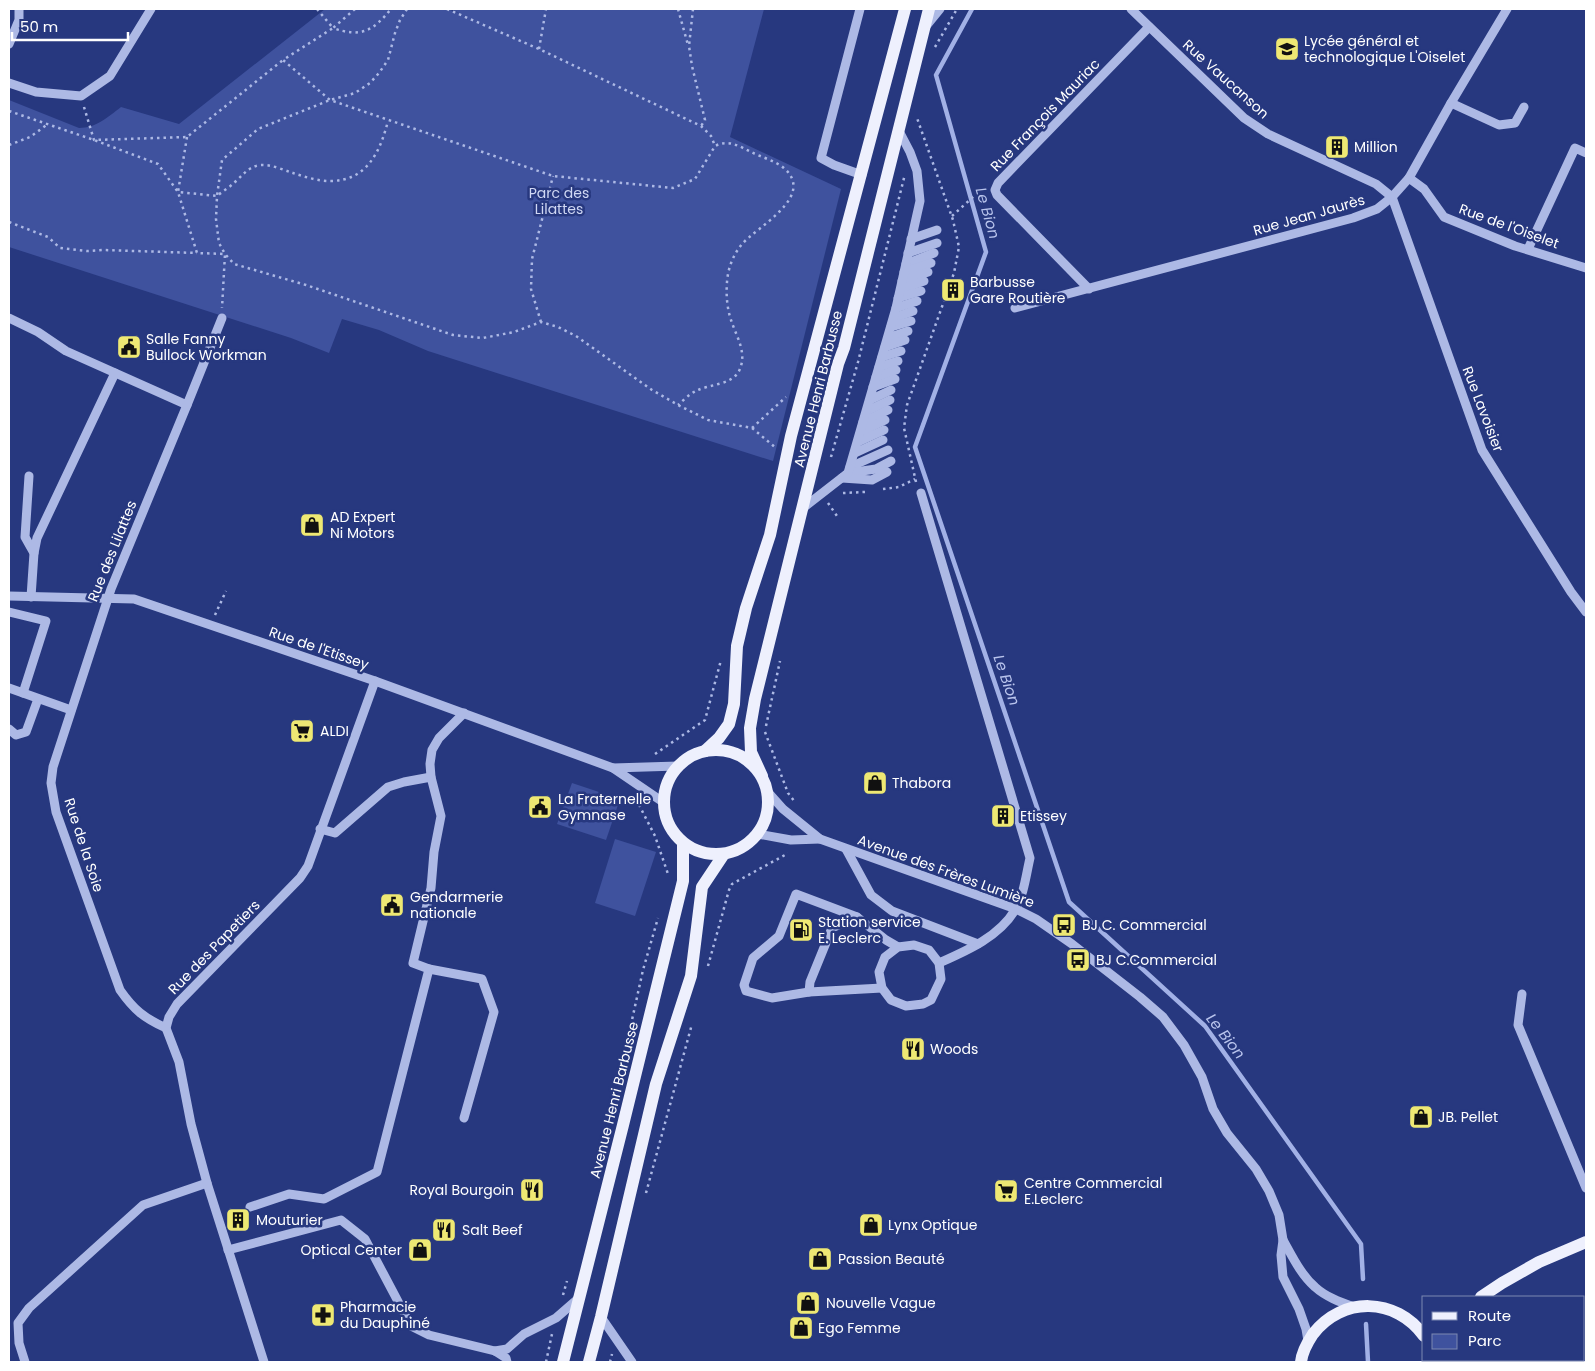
<svg xmlns="http://www.w3.org/2000/svg" width="1595" height="1371" viewBox="0 0 1595 1371" font-family="Poppins,sans-serif">
  <rect width="100%" height="100%" fill="#27387f"/>
  <g fill="#3f529e">
    <path d="M325,9H447L459,13L451,9H764L730,137L841,189L773,461L428,351L379,330L342,319L329,353L291,338L9,247V100L79,128C96,128 108,117 121,107L179,124Z"/>
    <polygon points="572,783 620,799 606,840 557,824"/>
    <polygon points="615,839 656,852 635,916 595,903"/>
  </g>
  <g fill="none" stroke-linecap="round" stroke-linejoin="round">
    <g stroke="#a2b1e6" stroke-width="4.5">
      <polyline points="972,9 936,75 986,252 915,447 1069,902 1205,1026 1361,1244 1363,1279"/>
      <polyline points="1366,1324 1368,1362"/>
    </g>
    <g stroke="#adb9e5" stroke-width="2.5" stroke-dasharray="2.5 4" stroke-linecap="butt">
      <path d="M317,9L333,28L283,60L330,100L553,176L673,188L695,179L715,146C728,139 739,146 751,152C761,157 776,161 785,169C815,197 757,227 742,244C733,255 728,268 727,282C726,295 727,308 731,320C736,336 748,353 739,371C732,385 709,384 696,391C689,394 683,401 678,405"/>
      <path d="M355,9L333,28C361,38 373,31 391,9"/>
      <polyline points="407,9 400,20 395,33 388,60 379,73 370,83 355,93 330,100 258,129 222,160 217,196 216,219 219,243 225,254 234,264 306,285 453,335 483,338 514,332 541,322 558,327 576,336 652,390 678,405 708,420 752,428 776,448"/>
      <polyline points="447,9 539,49 701,126 711,136 715,146"/>
      <polyline points="678,9 688,45"/>
      <polyline points="693,9 689,46 692,66 705,120 701,126"/>
      <polyline points="935,47 957,9"/>
      <polyline points="539,49 546,9"/>
      <polyline points="84,107 94,140 187,137 283,60"/>
      <polyline points="9,111 94,140 158,164 178,192 197,253 225,254 222,308"/>
      <path d="M187,137L178,192L217,196C223,191 230,187 235,182C243,175 248,167 260,165C271,164 283,170 293,173C305,177 318,181 330,181C367,181 380,152 388,121"/>
      <polyline points="9,145 30,137 48,124"/>
      <polyline points="952,216 983,188"/>
      <polyline points="9,222 48,237 60,248 87,251 103,250 197,253"/>
      <polyline points="541,322 531,289 532,259 553,176"/>
      <polyline points="752,428 786,397"/>
      <polyline points="831,457 858,362 905,174"/>
      <polyline points="916,482 904,428 907,405 954,273 959,247 953,220 917,118"/>
      <polyline points="883,489 899,487 915,479"/>
      <polyline points="843,493 865,492"/>
      <polyline points="828,503 837,516"/>
      <polyline points="215,615 226,591"/>
      <polyline points="766,726 780,661"/>
      <polyline points="765,732 788,793 795,802"/>
      <polyline points="655,754 705,720 721,660"/>
      <polyline points="636,799 655,836 668,874"/>
      <polyline points="708,966 729,890 732,884 785,855 787,852"/>
      <polyline points="628,1038 643,970 658,918"/>
      <polyline points="646,1193 692,1024"/>
      <polyline points="563,1295 567,1281"/>
      <polyline points="546,1362 552,1334"/>
      <polyline points="610,1362 612,1354"/>
    </g>
    <g stroke="#adb9e5" stroke-width="9">
      <polyline points="860,9 821,158 834,165 862,175"/>
      <polyline points="1131,9 1244,118 1268,134 1376,184 1392,197"/>
      <polyline points="927,25 940,9"/>
      <polyline points="9,44 19,20 19,9"/>
      <polyline points="9,83 36,92 81,96 110,76 151,9"/>
      <polyline points="1451,103 1499,125 1515,123 1524,107"/>
      <polyline points="1409,178 1424,189 1444,217 1515,246 1586,268"/>
      <polyline points="1392,197 1482,450 1571,592 1586,612"/>
      <polyline points="911,239 937,230"/>
      <polyline points="1528,249 1575,148 1586,153"/>
      <polyline points="908,253 937,243"/>
      <polyline points="906,264 934,253"/>
      <polyline points="904,272 931,263"/>
      <polyline points="902,281 928,272"/>
      <polyline points="901,289 924,281"/>
      <polyline points="1089,289 997,195 995,190 998,183 1149,27"/>
      <polyline points="898,298 921,291"/>
      <polyline points="896,308 917,301"/>
      <polyline points="1015,308 1353,218 1377,209 1392,197 1409,178 1451,103 1507,9"/>
      <polyline points="9,318 38,332 66,351 187,405 222,318"/>
      <polyline points="894,318 913,311"/>
      <polyline points="891,327 911,321"/>
      <polyline points="888,338 908,331"/>
      <polyline points="885,347 905,340"/>
      <polyline points="882,357 901,351"/>
      <polyline points="879,367 898,361"/>
      <polyline points="876,377 896,370"/>
      <polyline points="873,387 895,379"/>
      <polyline points="870,400 891,390"/>
      <polyline points="867,411 890,400"/>
      <polyline points="863,422 888,410"/>
      <polyline points="861,432 885,420"/>
      <polyline points="858,442 884,430"/>
      <polyline points="855,453 883,440"/>
      <polyline points="850,467 888,450"/>
      <polyline points="848,473 876,469 891,461"/>
      <polyline points="29,476 25,537 34,553 31,597"/>
      <polyline points="842,478 872,480 887,472"/>
      <path d="M921,493L1030,858C1026,875 1024,895 1015,910C999,937 966,951 939,963"/>
      <polyline points="803,508 848,473 896,308 920,201 917,171 910,152 899,131"/>
      <polyline points="34,553 37,538 115,373"/>
      <polyline points="9,596 134,599 375,681 613,768 663,802"/>
      <polyline points="9,612 46,621 23,693"/>
      <polyline points="9,688 71,710"/>
      <polyline points="9,729 16,735 26,732 38,699"/>
      <polyline points="613,768 678,766"/>
      <polyline points="766,790 783,809 820,839 1016,909 1036,919 1072,944 1140,997 1163,1017 1184,1045 1202,1077 1213,1109 1227,1133 1256,1169 1269,1191 1279,1215 1283,1240 1281,1255 1283,1277 1299,1309 1306,1329 1308,1341"/>
      <polyline points="320,829 335,833 388,787 404,782 431,777"/>
      <polyline points="758,834 791,840 820,839"/>
      <polyline points="846,849 871,895 892,911 978,944"/>
      <polyline points="857,917 796,894 779,936 753,958 744,985 746,991 772,998 809,992 882,988"/>
      <polygon points="914,945 929,950 939,963 941,979 931,1000 923,1004 906,1006 891,1000 882,988 879,972 885,957 898,947"/>
      <polyline points="429,969 482,979 494,1012 464,1118"/>
      <polyline points="809,992 810,982 832,928 857,917 886,940 898,947"/>
      <polyline points="1522,994 1518,1025 1586,1188"/>
      <path d="M166,1028C144,1018 134,1010 120,990L56,812L51,783L53,767L111,589L187,405"/>
      <polyline points="250,1207 289,1194 324,1199 377,1172 429,969 413,963 431,888 434,852 441,816 431,777 430,764 432,750 439,738 464,713"/>
      <path d="M1283,1240C1292,1256 1301,1275 1315,1287C1326,1297 1340,1302 1354,1307"/>
      <polyline points="228,1250 341,1220 365,1239 411,1326 429,1335 495,1351 506,1358 507,1362"/>
      <polyline points="601,1317 632,1362"/>
      <polyline points="495,1351 507,1349 524,1334 556,1318 579,1298"/>
      <polyline points="25,1362 19,1343 18,1323 29,1308 143,1205 207,1183"/>
      <polyline points="264,1362 207,1183 191,1124 179,1062 166,1028 169,1017 177,1004 300,878 308,866 375,681"/>
    </g>
    <g stroke="#eef0fd" stroke-width="12">
      <circle cx="716" cy="802" r="52"/>
      <polyline points="705,751 719,738 729,724 734,704 737,646 746,608 770,535 791,436 905,9"/>
      <polyline points="762,776 751,752 750,728 755,699 838,364 844,348 929,9"/>
      <polyline points="1481,1297 1502,1283 1539,1262 1586,1242"/>
      <polyline points="1433,1360 1434,1362"/>
      <polyline points="563,1362 623,1125 683,881 683,844"/>
      <polyline points="589,1362 601,1317 656,1084 691,976 702,887 724,854"/>
      <path d="M1301,1362C1302,1352 1307,1343 1313,1334C1342,1296 1396,1297 1424,1336"/>
    </g>
  </g>
  <defs>
    <symbol id="school-square" viewBox="-11 -11 22 22"><rect x="-9" y="-9" width="18" height="18" rx="4" fill="#eee873" stroke="#27387f"/><path d="M0-5L7-2L0 1L-7-2ZM-4 1L0 2.5L4 1V4Q0 6-4 4Z" fill="#111"/></symbol>
    <symbol id="building-square" viewBox="-11 -11 22 22"><rect x="-9" y="-9" width="18" height="18" rx="4" fill="#eee873" stroke="#27387f"/><path d="M-4-6H4V6H1V3H-1V6H-4ZM-2.5-4.3h1.7v1.8h-1.7ZM.8-4.3h1.7v1.8H.8ZM-2.5-1h1.7V.8h-1.7ZM.8-1h1.7V.8H.8Z" fill="#111"/></symbol>
    <symbol id="civic-square" viewBox="-11 -11 22 22"><rect x="-9" y="-9" width="18" height="18" rx="4" fill="#eee873" stroke="#27387f"/><path d="M-.6-6.5H3V-4.5H.6V-3L4-1V1h2V6H-6V1h2V-1L-.6-3ZM-1.2 2.5V6h2.4V2.5Z" fill="#111"/></symbol>
    <symbol id="shop-square" viewBox="-11 -11 22 22"><rect x="-9" y="-9" width="18" height="18" rx="4" fill="#eee873" stroke="#27387f"/><path d="M-5-2.5h2.3a2.7 3.5 0 0 1 5.4 0H5L5.5 6h-11ZM-1.5-2.5h3a1.5 2.3 0 0 0-3 0Z" fill="#111"/></symbol>
    <symbol id="supermarket-square" viewBox="-11 -11 22 22"><rect x="-9" y="-9" width="18" height="18" rx="4" fill="#eee873" stroke="#27387f"/><path d="M-6-5.5h2.5l.6 2H6L4.5 2H-2.5L-4.4-4H-6ZM-1.5 3.2a1.3 1.3 0 1 0 .1 0ZM3 3.2a1.3 1.3 0 1 0 .1 0Z" fill="#111"/></symbol>
    <symbol id="bus-square" viewBox="-11 -11 22 22"><rect x="-9" y="-9" width="18" height="18" rx="4" fill="#eee873" stroke="#27387f"/><path d="M-5-6H5V4H4V6H2V4H-2V6H-4V4H-5ZM-3.5-4V0h7V-4ZM-3.5 1.2v1.5H-2V1.2ZM2 1.2v1.5H3.5V1.2Z" fill="#111"/></symbol>
    <symbol id="fuel-square" viewBox="-11 -11 22 22"><rect x="-9" y="-9" width="18" height="18" rx="4" fill="#eee873" stroke="#27387f"/><path d="M-5.5-6h7V0h2V4h1.3V-2.5L3-4.5l.8-.8L6-3V5H2.5V1h-1V6h-7ZM-4.2-4.7v3.2H.2V-4.7Z" fill="#111"/></symbol>
    <symbol id="restaurant-square" viewBox="-11 -11 22 22"><rect x="-9" y="-9" width="18" height="18" rx="4" fill="#eee873" stroke="#27387f"/><path d="M-5-6h1v4h1v-4h1v4h1v-4h1v5L-1.5 .5V6h-2V.5L-5-1ZM5-6V6H3V1.5H1.5Q1.5-4 5-6Z" fill="#111"/></symbol>
    <symbol id="pharmacy-square" viewBox="-11 -11 22 22"><rect x="-9" y="-9" width="18" height="18" rx="4" fill="#eee873" stroke="#27387f"/><path d="M-2-6h4v4h4v4h-4v4h-4v-4h-4v-4h4Z" fill="#111"/></symbol>
  </defs>
  <g fill-rule="evenodd">
    <use href="#school-square" x="1273" y="35" width="28" height="28"/>
    <use href="#building-square" x="1323" y="133" width="28" height="28"/>
    <use href="#building-square" x="939" y="276" width="28" height="28"/>
    <use href="#civic-square" x="115" y="333" width="28" height="28"/>
    <use href="#shop-square" x="298" y="511" width="28" height="28"/>
    <use href="#supermarket-square" x="288" y="717" width="28" height="28"/>
    <use href="#shop-square" x="861" y="769" width="28" height="28"/>
    <use href="#civic-square" x="526" y="793" width="28" height="28"/>
    <use href="#building-square" x="989" y="802" width="28" height="28"/>
    <use href="#civic-square" x="378" y="891" width="28" height="28"/>
    <use href="#bus-square" x="1050" y="911" width="28" height="28"/>
    <use href="#fuel-square" x="787" y="916" width="28" height="28"/>
    <use href="#bus-square" x="1064" y="946" width="28" height="28"/>
    <use href="#restaurant-square" x="899" y="1035" width="28" height="28"/>
    <use href="#shop-square" x="1407" y="1103" width="28" height="28"/>
    <use href="#restaurant-square" x="518" y="1176" width="28" height="28"/>
    <use href="#supermarket-square" x="992" y="1177" width="28" height="28"/>
    <use href="#building-square" x="224" y="1206" width="28" height="28"/>
    <use href="#shop-square" x="857" y="1211" width="28" height="28"/>
    <use href="#restaurant-square" x="430" y="1216" width="28" height="28"/>
    <use href="#shop-square" x="406" y="1236" width="28" height="28"/>
    <use href="#shop-square" x="806" y="1245" width="28" height="28"/>
    <use href="#shop-square" x="794" y="1289" width="28" height="28"/>
    <use href="#pharmacy-square" x="309" y="1301" width="28" height="28"/>
    <use href="#shop-square" x="787" y="1314" width="28" height="28"/>
  </g>
  <g text-anchor="middle" dominant-baseline="central" stroke-width="5" stroke-linejoin="round" paint-order="stroke">
    <g font-size="14" fill="#fff" stroke="#27387f" text-anchor="start">
      <text x="1304" y="41">Lycée général et<tspan x="1304" dy="16">technologique L'Oiselet</tspan></text>
      <text x="1354" y="147">Million</text>
      <text x="970" y="282">Barbusse<tspan x="970" dy="16">Gare Routière</tspan></text>
      <text x="146" y="339">Salle Fanny<tspan x="146" dy="16">Bullock Workman</tspan></text>
      <text x="330" y="517">AD Expert<tspan x="330" dy="16">Ni Motors</tspan></text>
      <text x="320" y="731">ALDI</text>
      <text x="892" y="783">Thabora</text>
      <text x="558" y="799">La Fraternelle<tspan x="558" dy="16">Gymnase</tspan></text>
      <text x="1020" y="816">Etissey</text>
      <text x="410" y="897">Gendarmerie<tspan x="410" dy="16">nationale</tspan></text>
      <text x="818" y="922">Station service<tspan x="818" dy="16">E. Leclerc</tspan></text>
      <text x="1082" y="925">BJ C. Commercial</text>
      <text x="1096" y="960">BJ C.Commercial</text>
      <text x="930" y="1049">Woods</text>
      <text x="1438" y="1117">JB. Pellet</text>
      <text x="1024" y="1183">Centre Commercial<tspan x="1024" dy="16">E.Leclerc</tspan></text>
      <text x="514" y="1190" text-anchor="end">Royal Bourgoin</text>
      <text x="256" y="1220">Mouturier</text>
      <text x="888" y="1225">Lynx Optique</text>
      <text x="462" y="1230">Salt Beef</text>
      <text x="402" y="1250" text-anchor="end">Optical Center</text>
      <text x="838" y="1259">Passion Beauté</text>
      <text x="826" y="1303">Nouvelle Vague</text>
      <text x="340" y="1307">Pharmacie<tspan x="340" dy="16">du Dauphiné</tspan></text>
      <text x="818" y="1328">Ego Femme</text>
    </g>
    <g font-size="14" fill="#fff" stroke="#27387f">
      <text transform="translate(1226 79) rotate(42)">Rue Vaucanson</text>
      <text transform="translate(1045 115) rotate(-46)">Rue François Mauriac</text>
      <text transform="translate(1309 215) rotate(-16)">Rue Jean Jaurès</text>
      <text transform="translate(1509 226) rotate(20)">Rue de l'Oiselet</text>
      <text transform="translate(818 389) rotate(-76)">Avenue Henri Barbusse</text>
      <text transform="translate(1483 409) rotate(69)">Rue Lavoisier</text>
      <text transform="translate(112 551) rotate(-68)">Rue des Lilattes</text>
      <text transform="translate(319 648) rotate(19)">Rue de l'Etissey</text>
      <text transform="translate(84 845) rotate(72)">Rue de la Soie</text>
      <text transform="translate(946 871) rotate(20)">Avenue des Frères Lumière</text>
      <text transform="translate(214 947) rotate(-46)">Rue des Papetiers</text>
      <text transform="translate(614 1100) rotate(-76)">Avenue Henri Barbusse</text>
    </g>
    <g font-size="14" fill="#d0d8f4" stroke="#27387f">
      <text x="559" y="193">Parc des<tspan x="559" dy="16">Lilattes</tspan></text>
    </g>
    <g font-size="15" font-style="italic" fill="#b9c4ed" stroke="#27387f">
      <text transform="translate(988 213) rotate(74)">Le Bion</text>
      <text transform="translate(1007 680) rotate(71)">Le Bion</text>
      <text transform="translate(1226 1036) rotate(52)">Le Bion</text>
    </g>
  </g>
  <rect width="1595" height="1371" fill="none" stroke="#ffffff" stroke-width="20"/>
  <rect x="1422" y="1296" width="162" height="65" fill="#27387f" stroke="#7d88b2"/>
  <rect x="1432" y="1312" width="25" height="8" fill="#eef0fd" stroke="#7d88b2"/>
  <text x="1468" y="1321" font-size="15" fill="#ffffff">Route</text>
  <rect x="1432" y="1334" width="25" height="15" fill="#3f529e" stroke="#7d88b2"/>
  <text x="1468" y="1346" font-size="15" fill="#ffffff">Parc</text>
  <path d="M12 32v8h116v-8" fill="none" stroke="#ffffff" stroke-width="2.5"/>
  <text x="20" y="32" font-size="15" fill="#ffffff" stroke="#27387f" stroke-width="4" paint-order="stroke">50 m</text>
</svg>
